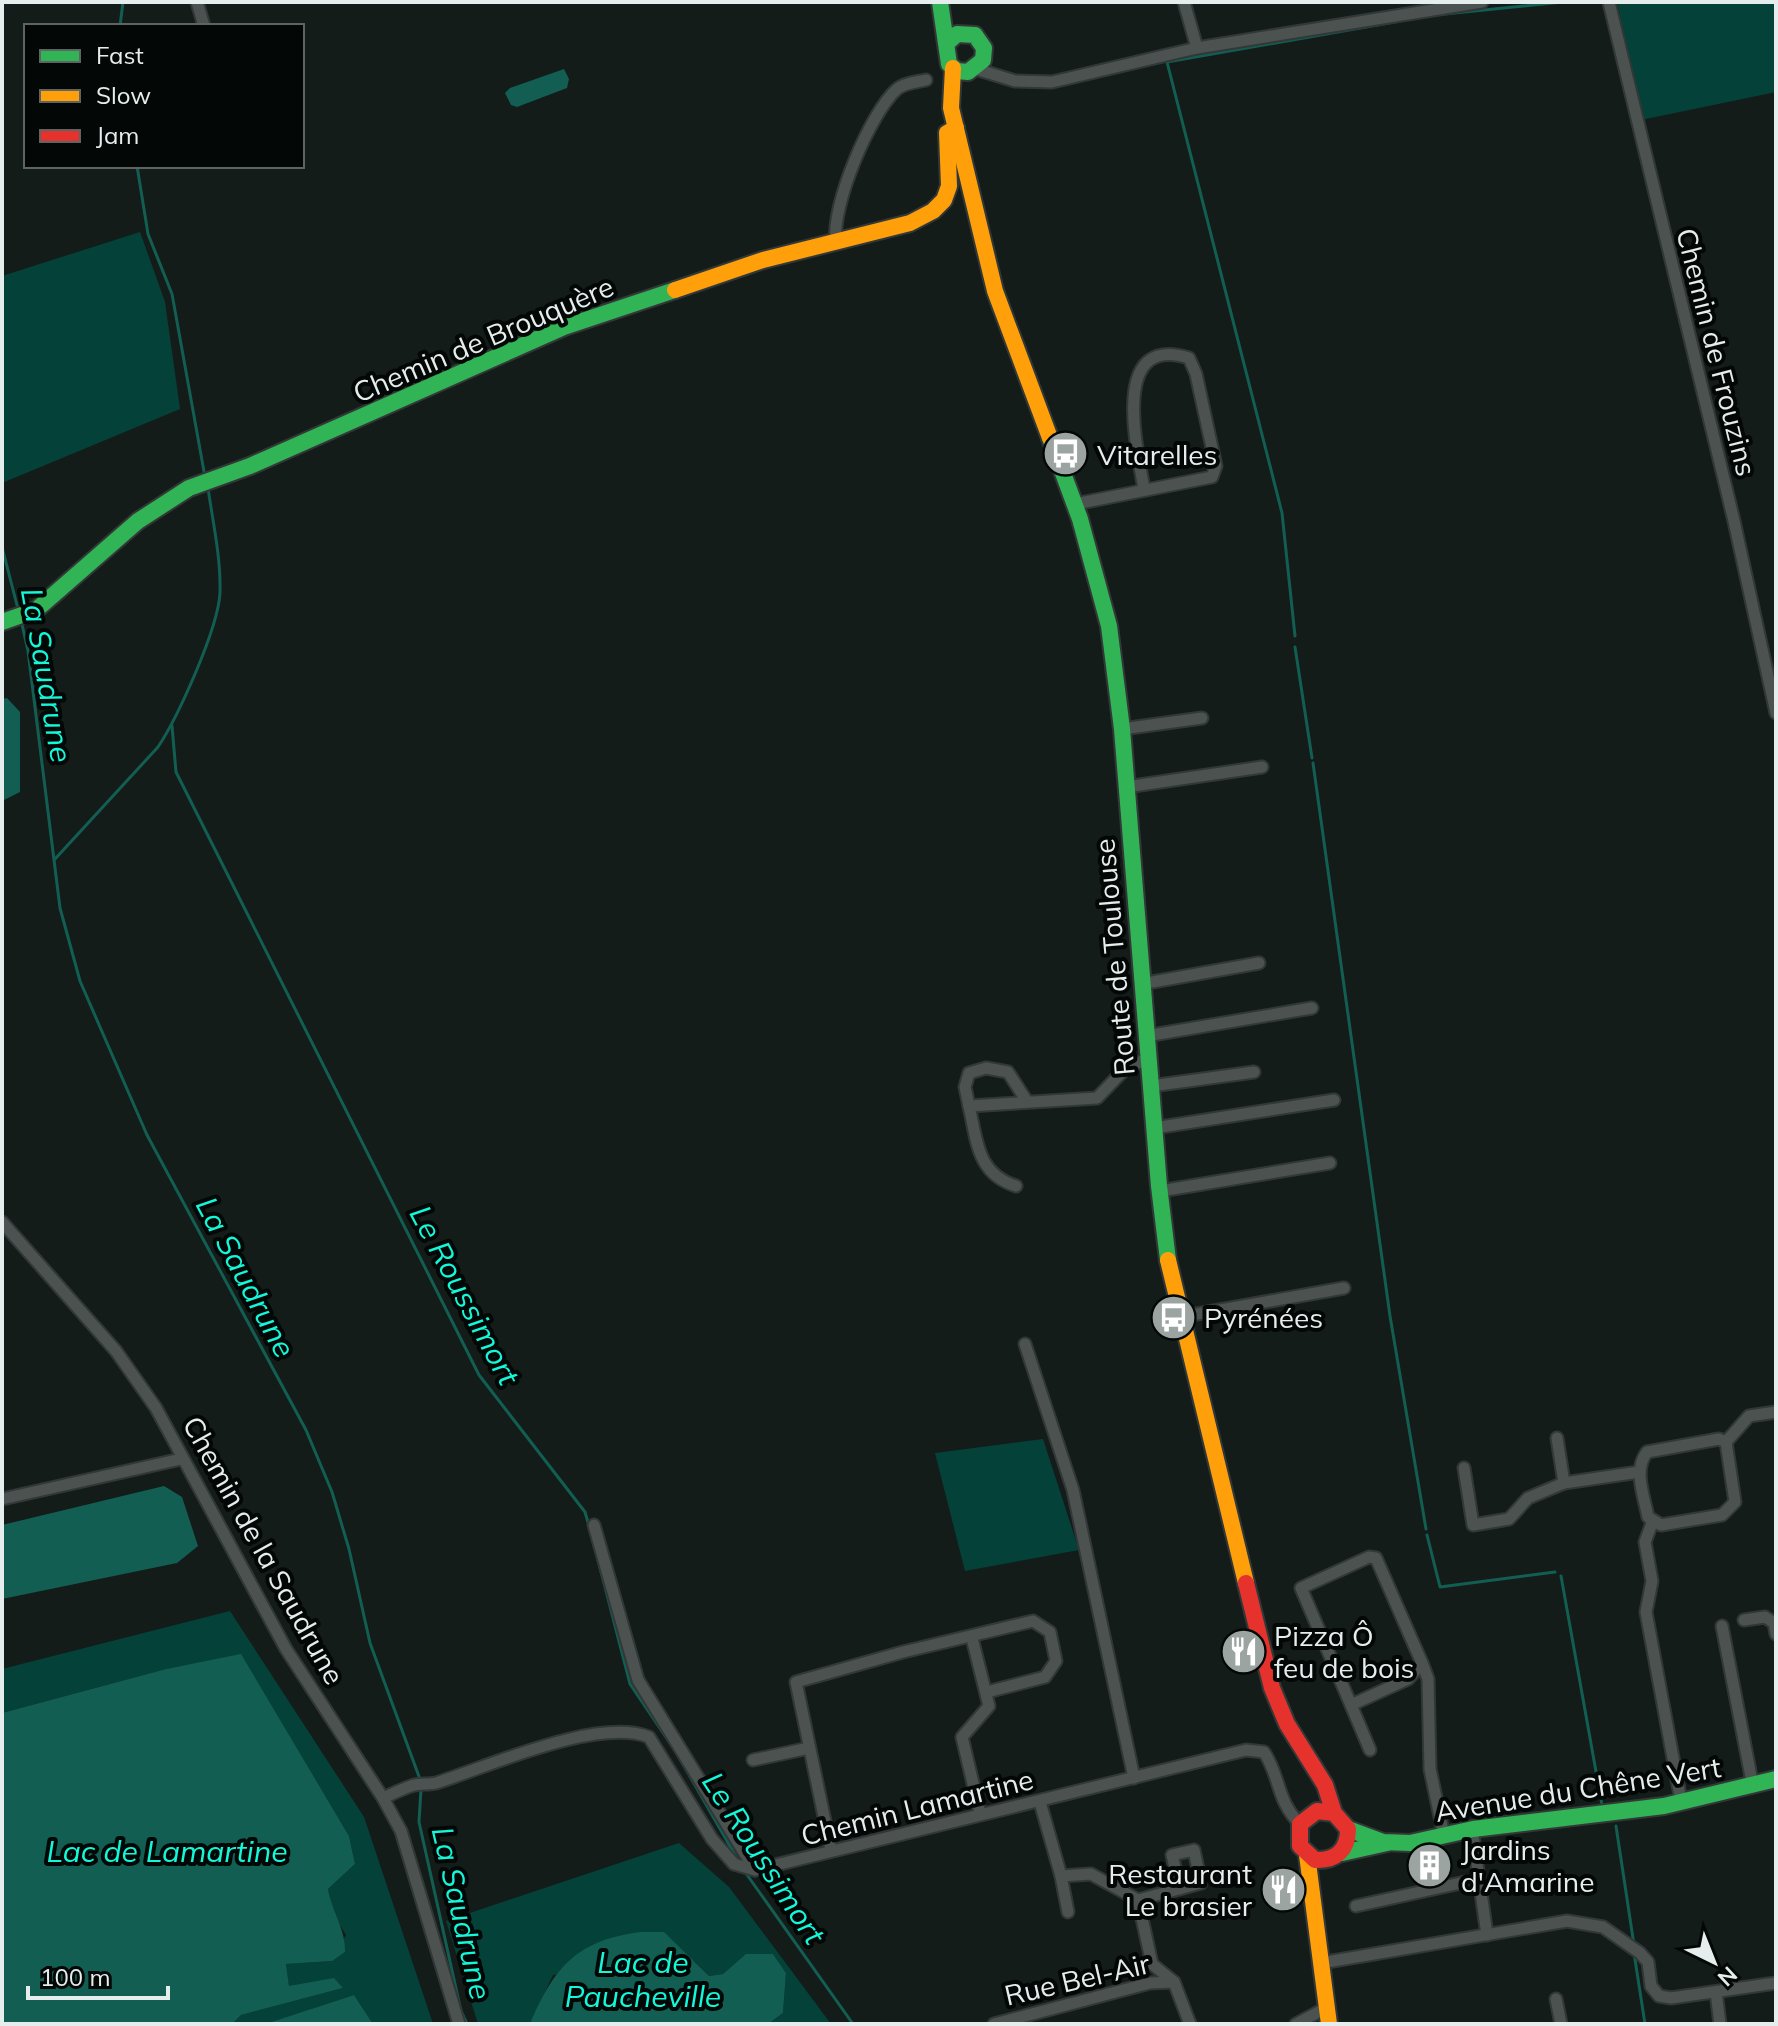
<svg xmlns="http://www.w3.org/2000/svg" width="1778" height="2026" viewBox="0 0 1778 2026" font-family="Mulish,sans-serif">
  <rect width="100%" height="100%" fill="#141c1a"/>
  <g fill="#044239">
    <polygon points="1617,2 1776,2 1776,92 1641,120"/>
    <polygon points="140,232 165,302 180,409 2,483 2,276"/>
    <polygon points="1043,1439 1079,1550 965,1571 935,1453"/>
    <polygon points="230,1611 364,1817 433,2024 373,2024 354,1995 265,2024 232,2024 241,2015 343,1988 334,1979 289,1987 286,1964 332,1961 346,1935 333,1914 328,1889 355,1864 349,1836 241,1655 166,1669 2,1713 2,1669"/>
    <polygon points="679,1843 729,1887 831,2024 768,2024 783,2013 786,1973 773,1954 747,1954 723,1974 709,1976 694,1961 553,1975 530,2024 478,2024 446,1921"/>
  </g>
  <g fill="#125e52">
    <polygon points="564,69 569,79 567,88 517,107 511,105 505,93 510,88"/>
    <polygon points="7,698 20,712 20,792 2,801 2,699"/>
    <polygon points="164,1486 182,1497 198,1546 177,1563 2,1599 2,1525"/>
    <path d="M241,1654L349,1836L355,1864L328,1889C332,1912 346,1930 345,1952L332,1961L286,1964L289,1986L334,1978L343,1988L241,2015L232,2024H2V1713L166,1669Z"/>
    <path d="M641,1932H664L709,1976L723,1974L746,1954H773L786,1973L783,2013L768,2024H530C554,1967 577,1940 641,1932Z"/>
    <polygon points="354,1995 373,2024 265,2024"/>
  </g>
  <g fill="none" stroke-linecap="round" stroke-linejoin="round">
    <g stroke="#125e52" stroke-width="3">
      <polyline points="1435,15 1563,2"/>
      <polyline points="120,26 123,2"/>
      <polyline points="137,166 148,234 172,294 205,477"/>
      <polyline points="2,547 18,609"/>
      <polyline points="21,620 28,651 60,908 80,981 147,1135 306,1430 332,1492 349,1549 370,1643 421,1782"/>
      <polyline points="1295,636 1282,513 1167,62 1400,21"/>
      <polyline points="1295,647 1312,758"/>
      <polyline points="172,726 176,772 479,1375 585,1512 589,1526"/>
      <polyline points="1313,763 1390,1316 1426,1529"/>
      <path d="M55,859L158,747C178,717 218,629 220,593C221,558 213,523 208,488"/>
      <polyline points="1427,1535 1440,1587 1555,1572"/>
      <polyline points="598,1560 630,1684 676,1752 739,1862"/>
      <polyline points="1561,1576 1602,1805"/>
      <polyline points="421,1789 419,1822 461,2011 467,2024"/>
      <polyline points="1616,1826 1634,1945"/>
      <polyline points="745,1872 853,2024"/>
      <polyline points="1634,1953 1645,2024"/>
    </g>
    <defs>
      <g id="street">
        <polyline points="197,2 204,26"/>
        <polyline points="1184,2 1197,48"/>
        <polyline points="1609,2 1734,521 1776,713"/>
        <polyline points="976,69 1015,81 1052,82 1197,48 1482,2"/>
        <path d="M836,242C831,206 870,113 897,89C904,83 917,82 926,80"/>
        <path d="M1075,504L1212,477L1216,466L1196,374L1189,358C1109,333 1137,448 1144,489"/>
        <polyline points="1122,729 1202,718"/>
        <polyline points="1126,787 1262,767"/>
        <polyline points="1141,984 1259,963"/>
        <polyline points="1146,1036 1312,1008"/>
        <polyline points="1151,1086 1254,1072"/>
        <polyline points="969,1106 965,1087 969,1073 986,1068 1008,1072 1026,1100"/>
        <polyline points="1154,1128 1334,1100"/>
        <path d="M1016,1186C977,1174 977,1141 969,1106L1097,1098L1127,1067L1148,1059"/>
        <polyline points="1160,1191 1330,1163"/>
        <polyline points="2,1222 116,1351 156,1408 286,1649 383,1798 401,1831 459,2024"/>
        <polyline points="1180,1317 1344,1288"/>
        <polyline points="1025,1344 1073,1490 1134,1778"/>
        <polyline points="1557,1438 1564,1483"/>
        <path d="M1719,1439L1726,1442L1735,1502L1722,1515L1661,1525L1648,1517C1644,1496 1633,1470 1647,1452Z"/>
        <polyline points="1726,1442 1749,1416 1776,1412"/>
        <polyline points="1464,1468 1473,1525 1509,1519 1528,1498 1564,1483 1639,1472"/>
        <polyline points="2,1499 181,1459"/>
        <polyline points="1652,1523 1645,1542 1652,1581 1646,1612 1681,1801"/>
        <polyline points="594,1525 638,1680 755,1870"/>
        <polyline points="1744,1620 1765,1617 1774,1623 1776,1634"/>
        <polyline points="1722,1626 1753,1787"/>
        <polyline points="972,1638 989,1706 962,1737 980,1813"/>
        <polyline points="1422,1663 1408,1679 1351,1705 1301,1588 1369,1557 1376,1558 1422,1663 1428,1679 1430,1769 1444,1836"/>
        <polyline points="1351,1705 1370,1750"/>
        <polyline points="753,1760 809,1748"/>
        <path d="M383,1798C392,1794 402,1789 411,1786C419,1783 428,1785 436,1783C490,1766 597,1717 649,1737L712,1839L734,1864L755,1870L1246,1750L1264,1752C1281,1778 1276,1800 1300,1824"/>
        <polyline points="1040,1802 1061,1876 1091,1874 1138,1900 1152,1964 1174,1982"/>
        <polyline points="1472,1829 1487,1935"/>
        <polyline points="831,1850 796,1682 903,1652 1033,1621 1050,1632 1056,1661 1045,1677 987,1692"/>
        <polyline points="1061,1876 1068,1912"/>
        <polyline points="1138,1900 1201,1883 1194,1850 1172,1855 1180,1889"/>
        <polyline points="1356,1906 1479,1879"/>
        <polyline points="1321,1963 1567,1921 1603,1927 1640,1953 1648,1962 1651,1986 1659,1996 1671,1998 1776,1983"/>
        <polyline points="1716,1992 1720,2024"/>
        <polyline points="1556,1999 1561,2024"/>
        <polyline points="994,2024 1150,1983 1174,1982 1190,2024"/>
        <polyline points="1296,2024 1326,2008"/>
      </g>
      <g id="fast">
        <polyline points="940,2 949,64 957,71 968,72 983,60 984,48 975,35 957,34 947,43"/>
        <polyline points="1050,438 1080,519 1109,626 1122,729 1159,1186 1168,1260"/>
        <polyline points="2,622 36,610 138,521 189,488 250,466 564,327 675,290"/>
        <polyline points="1348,1829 1383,1842 1410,1843 1473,1829 1664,1806 1776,1779"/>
        <polyline points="1342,1853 1387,1843"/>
      </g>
      <g id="slow">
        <polyline points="953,68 951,108 995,291 1050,438"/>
        <polyline points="675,290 763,260 910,223 933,211 944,200 949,186 947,133 956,128"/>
        <polyline points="1168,1260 1246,1583"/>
        <polyline points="1307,1855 1329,2024"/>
      </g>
      <path id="jam" d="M1246,1583L1272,1688L1287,1724L1325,1785L1334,1813L1348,1829C1348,1850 1336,1861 1315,1860L1300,1846V1824L1317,1811L1334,1813"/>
    </defs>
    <use href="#street" stroke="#323837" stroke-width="15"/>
    <use href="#fast" stroke="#323837" stroke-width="20"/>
    <use href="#slow" stroke="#323837" stroke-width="20"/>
    <use href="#jam" stroke="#323837" stroke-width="20"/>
    <use href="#street" stroke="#4c5250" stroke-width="11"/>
    <use href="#fast" stroke="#30b455" stroke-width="16"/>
    <use href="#slow" stroke="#ff9f0a" stroke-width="16"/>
    <use href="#jam" stroke="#e5322d" stroke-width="16"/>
  </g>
  <defs>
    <symbol id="bus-disc" viewBox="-11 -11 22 22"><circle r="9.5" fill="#9ca4a2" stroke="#030807"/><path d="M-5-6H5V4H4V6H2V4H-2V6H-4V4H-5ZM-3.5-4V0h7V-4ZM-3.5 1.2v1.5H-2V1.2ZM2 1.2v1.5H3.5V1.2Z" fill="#fff"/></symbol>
    <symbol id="restaurant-disc" viewBox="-11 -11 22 22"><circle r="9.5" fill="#9ca4a2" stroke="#030807"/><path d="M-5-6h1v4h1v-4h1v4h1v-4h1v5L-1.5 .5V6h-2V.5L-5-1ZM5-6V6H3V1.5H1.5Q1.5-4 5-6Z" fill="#fff"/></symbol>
    <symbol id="building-disc" viewBox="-11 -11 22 22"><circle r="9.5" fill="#9ca4a2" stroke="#030807"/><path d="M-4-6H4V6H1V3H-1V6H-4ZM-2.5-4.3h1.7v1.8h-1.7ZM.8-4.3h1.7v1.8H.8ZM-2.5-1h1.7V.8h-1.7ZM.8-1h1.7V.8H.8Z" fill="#fff"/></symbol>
  </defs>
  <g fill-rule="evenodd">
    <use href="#bus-disc" x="1040" y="428" width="51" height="51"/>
    <use href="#bus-disc" x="1148" y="1292" width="51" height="51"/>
    <use href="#restaurant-disc" x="1218" y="1626" width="51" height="51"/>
    <use href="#building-disc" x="1404" y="1840" width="51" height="51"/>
    <use href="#restaurant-disc" x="1258" y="1864" width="51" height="51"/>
  </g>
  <g text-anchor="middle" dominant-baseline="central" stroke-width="8" stroke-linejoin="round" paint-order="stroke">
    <g font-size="28" fill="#e5eeec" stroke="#030807">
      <text transform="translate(483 339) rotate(-23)">Chemin de Brouquère</text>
      <text transform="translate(1717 352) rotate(76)">Chemin de Frouzins</text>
      <text transform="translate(1114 957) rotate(-95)">Route de Toulouse</text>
      <text transform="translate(264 1550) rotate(61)">Chemin de la Saudrune</text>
      <text transform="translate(1578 1789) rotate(-9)">Avenue du Chêne Vert</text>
      <text transform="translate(917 1807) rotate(-14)">Chemin Lamartine</text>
      <text transform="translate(1077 1979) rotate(-13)">Rue Bel-Air</text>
    </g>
    <g font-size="28" fill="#e5eeec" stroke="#030807" text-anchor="start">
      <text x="1097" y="454">Vitarelles</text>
      <text x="1204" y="1317">Pyrénées</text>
      <text x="1274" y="1635">Pizza Ô<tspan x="1274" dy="32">feu de bois</tspan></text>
      <text x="1461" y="1849">Jardins<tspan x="1461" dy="32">d'Amarine</tspan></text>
      <text x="1252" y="1873" text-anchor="end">Restaurant<tspan x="1252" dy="32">Le brasier</tspan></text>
    </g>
    <g font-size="30" font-style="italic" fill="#14f8da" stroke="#030807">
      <text transform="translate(47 675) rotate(80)">La Saudrune</text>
      <text transform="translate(246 1277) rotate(62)">La Saudrune</text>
      <text transform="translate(465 1295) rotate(62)">Le Roussimort</text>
      <text x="167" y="1851">Lac de Lamartine</text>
      <text transform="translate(764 1858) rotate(57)">Le Roussimort</text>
      <text transform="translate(462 1913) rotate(77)">La Saudrune</text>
      <text x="643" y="1962">Lac de<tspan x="643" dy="34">Paucheville</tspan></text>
    </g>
  </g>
  <rect width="1778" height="2026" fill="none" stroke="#e5eeec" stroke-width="8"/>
  <rect x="24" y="24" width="280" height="144" fill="#030807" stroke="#5d6463" stroke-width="2"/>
  <rect x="40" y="50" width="40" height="12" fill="#30b455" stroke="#5d6463" stroke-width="2"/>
  <text x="96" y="64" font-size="24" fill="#e5eeec">Fast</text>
  <rect x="40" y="90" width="40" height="12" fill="#ff9f0a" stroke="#5d6463" stroke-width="2"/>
  <text x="96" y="104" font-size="24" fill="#e5eeec">Slow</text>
  <rect x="40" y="130" width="40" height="12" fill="#e5322d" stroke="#5d6463" stroke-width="2"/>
  <text x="96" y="144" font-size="24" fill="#e5eeec">Jam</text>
  <g transform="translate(1714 1962) rotate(137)" stroke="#030807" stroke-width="6" paint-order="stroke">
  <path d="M0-6L14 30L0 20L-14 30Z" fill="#e5eeec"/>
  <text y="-12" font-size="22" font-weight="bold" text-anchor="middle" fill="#e5eeec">N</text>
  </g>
  <path d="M28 1986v12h140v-12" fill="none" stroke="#e5eeec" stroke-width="4"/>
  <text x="40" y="1986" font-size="24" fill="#e5eeec" stroke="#030807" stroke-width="6" paint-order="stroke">100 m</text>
</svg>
